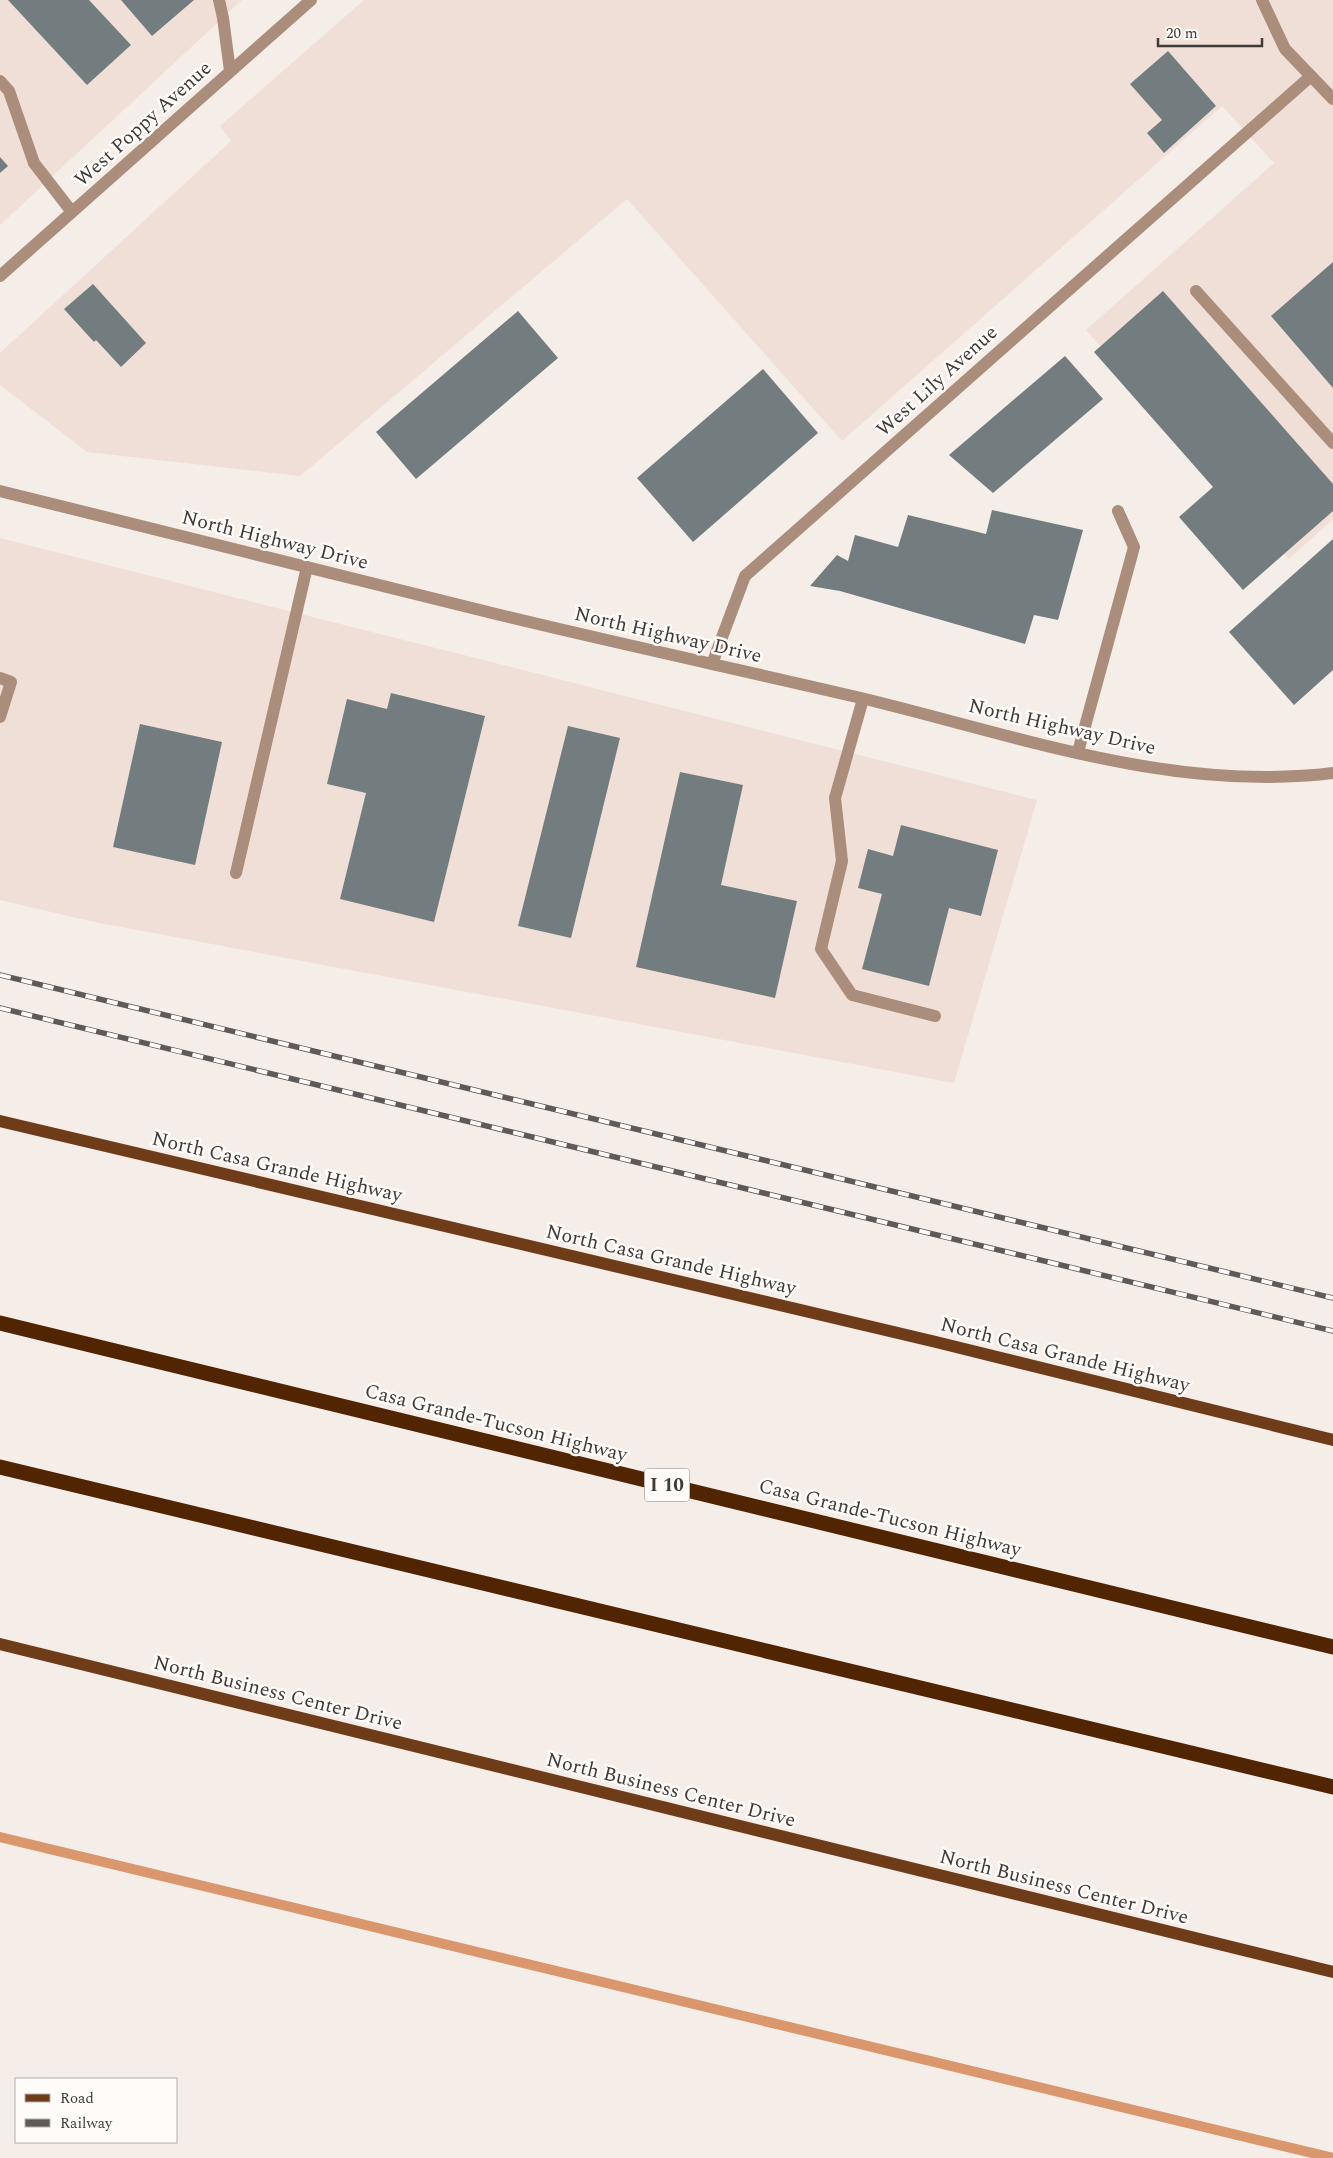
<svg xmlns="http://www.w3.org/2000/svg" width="1333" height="2158" viewBox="0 0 1333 2158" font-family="Spectral,serif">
  <rect width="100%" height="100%" fill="#f5ede8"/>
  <g fill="#f0dfd6">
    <polygon points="0,0 242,0 0,225"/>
    <polygon points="364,0 1333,0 1333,519 1289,559 1086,330 1274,163 1222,106 842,441 627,199 300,476 87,452 0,385 0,353 231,141 220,126"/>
    <polygon points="0,538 1037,800 954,1083 94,922 0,900"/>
  </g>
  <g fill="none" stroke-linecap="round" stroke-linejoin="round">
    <polyline stroke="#da966c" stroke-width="10" points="0,1837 1333,2158"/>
  </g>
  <g fill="#737d7f">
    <polygon points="8,0 89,0 131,45 87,85"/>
    <polygon points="121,0 194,0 152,36"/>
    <polygon points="1168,51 1216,106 1164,153 1147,133 1162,120 1130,84"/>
    <polygon points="0,157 8,166 0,173"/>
    <polygon points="1333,262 1333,388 1271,316"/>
    <polygon points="93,284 146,343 121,367 96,340 94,342 64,309"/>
    <polygon points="1163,291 1333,484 1333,511 1243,590 1179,517 1213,487 1094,352"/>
    <polygon points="518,311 558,358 416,479 376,432"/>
    <polygon points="1065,356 1103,399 993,493 949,455"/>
    <polygon points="763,369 818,433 693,542 637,478"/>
    <polygon points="992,510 1083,530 1058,620 1034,615 1025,644 840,591 810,586 837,555 848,561 855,535 898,547 908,515 986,534"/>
    <polygon points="1333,539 1333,670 1294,705 1229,632"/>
    <polygon points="391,693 485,716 434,922 340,899 366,793 327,784 347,699 387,709"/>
    <polygon points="140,724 222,742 195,865 113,847"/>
    <polygon points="568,726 620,738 571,938 518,926"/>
    <polygon points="680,772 743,785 721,885 797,901 775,998 636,967"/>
    <polygon points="901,825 998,850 981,916 949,908 929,986 862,969 882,894 858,888 868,849 893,856"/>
  </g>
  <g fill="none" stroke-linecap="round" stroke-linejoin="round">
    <g stroke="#ab8d7b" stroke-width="12">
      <polyline points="219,0 223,18 230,71"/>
      <polyline points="1262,0 1285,49 1333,99"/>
      <polyline points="0,81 9,91 34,163 72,212"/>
      <polyline points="0,276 311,0"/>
      <polyline points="1196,291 1333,443"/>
      <path d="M0,491C167,532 333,574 500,615C620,644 741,670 861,698C1015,735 1173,793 1333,773"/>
      <polyline points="712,664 745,576 1311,76"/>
      <polyline points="0,678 11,682 0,717"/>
      <polyline points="863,699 835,798 842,861 821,949 852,995 935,1016"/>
      <polyline points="1078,752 1134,547 1118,511"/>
      <polyline points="236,873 307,567"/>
    </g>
    <g stroke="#6f3c1a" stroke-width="12">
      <polyline points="0,1121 936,1342 1333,1440"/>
      <polyline points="0,1644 1333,1972"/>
    </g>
    <g stroke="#512402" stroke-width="15">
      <polyline points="0,1323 1333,1647"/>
      <polyline points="0,1467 1333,1787"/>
    </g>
    <defs>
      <g id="rail">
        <polyline points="0,975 1333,1298"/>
        <polyline points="0,1008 1333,1331"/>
      </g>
    </defs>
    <use href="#rail" stroke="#5e5a57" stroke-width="5.5"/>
    <use href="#rail" stroke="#fffbf9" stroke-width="4" stroke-dasharray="11" stroke-linecap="butt"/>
  </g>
  <g text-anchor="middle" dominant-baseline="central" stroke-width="5" stroke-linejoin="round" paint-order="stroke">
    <rect fill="#fffbf9" stroke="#787573" stroke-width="1" x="644.5" y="1468.5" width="45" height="33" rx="4"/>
    <g font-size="19" font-weight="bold" fill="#3e3b39">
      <text x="667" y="1485">I 10</text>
    </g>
    <g font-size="20" fill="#3e3b39" stroke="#fffbf9">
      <text transform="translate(143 124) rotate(-42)">West Poppy Avenue</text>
      <text transform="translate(937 381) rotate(-42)">West Lily Avenue</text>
      <text transform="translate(275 540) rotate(14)">North Highway Drive</text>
      <text transform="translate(668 635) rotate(13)">North Highway Drive</text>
      <text transform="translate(1062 727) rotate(13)">North Highway Drive</text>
      <text transform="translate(277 1167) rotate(13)">North Casa Grande Highway</text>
      <text transform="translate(671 1260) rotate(13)">North Casa Grande Highway</text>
      <text transform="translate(1065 1355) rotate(14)">North Casa Grande Highway</text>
      <text transform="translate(496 1423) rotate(14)">Casa Grande-Tucson Highway</text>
      <text transform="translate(890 1518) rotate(14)">Casa Grande-Tucson Highway</text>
      <text transform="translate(278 1693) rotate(14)">North Business Center Drive</text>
      <text transform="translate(671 1790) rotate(14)">North Business Center Drive</text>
      <text transform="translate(1064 1887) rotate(14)">North Business Center Drive</text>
    </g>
  </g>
  <rect x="15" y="2078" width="162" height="65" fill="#fffbf9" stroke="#b2aeac"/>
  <rect x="25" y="2094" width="25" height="8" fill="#6f3c1a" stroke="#b2aeac"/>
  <text x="60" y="2103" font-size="15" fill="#3e3b39">Road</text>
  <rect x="25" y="2119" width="25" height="8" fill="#5e5a57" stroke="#b2aeac"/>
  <text x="60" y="2128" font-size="15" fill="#3e3b39">Railway</text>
  <path d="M1158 38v8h104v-8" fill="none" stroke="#3e3b39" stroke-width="2.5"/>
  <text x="1166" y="38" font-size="15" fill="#3e3b39" stroke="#fffbf9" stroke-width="4" paint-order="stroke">20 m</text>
</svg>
